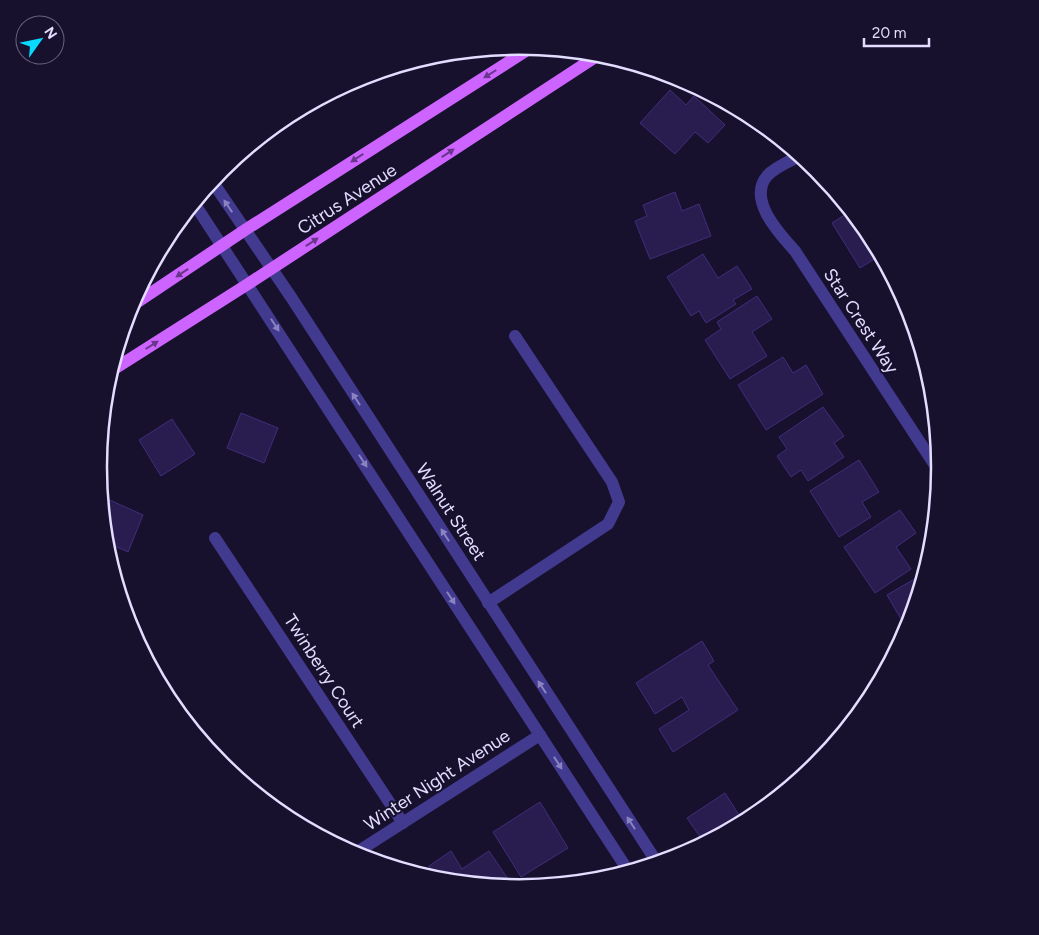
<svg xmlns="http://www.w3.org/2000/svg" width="1039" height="935" viewBox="0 0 1039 935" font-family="Figtree,sans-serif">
  <rect width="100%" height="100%" fill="#17112d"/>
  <g fill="#291c4f" stroke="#412d7c">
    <polygon points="368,75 370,83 338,91 340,97 320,102 320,99 359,78"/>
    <polygon points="670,90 686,105 694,96 725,125 708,143 695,132 675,154 640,123"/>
    <polygon points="675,192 682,211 699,204 711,236 650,259 635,221 647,216 643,205"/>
    <polygon points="842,199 870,234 881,255 860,268 832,223 846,214 838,201"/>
    <polygon points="703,254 718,278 737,266 752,289 733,300 736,304 706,323 699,311 691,316 667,277"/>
    <polygon points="757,296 772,319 752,332 767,356 730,379 705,340 721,329 717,322"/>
    <polygon points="783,357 793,373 806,365 823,394 766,430 738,385"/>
    <polygon points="823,407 844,436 834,443 844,457 808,481 801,470 791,477 777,456 787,449 779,437"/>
    <polygon points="241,413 278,428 264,463 227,448"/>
    <polygon points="172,419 195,454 161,476 139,440"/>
    <polygon points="859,460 879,492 862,502 871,517 839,537 810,491"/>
    <polygon points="103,497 143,515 128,552 106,542 101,500"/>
    <polygon points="900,510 916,533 896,547 911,569 875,593 844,547"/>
    <polygon points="923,574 924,577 908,631 887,595"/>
    <polygon points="702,641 714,661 708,665 738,710 673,752 659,729 689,710 682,697 655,714 636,683"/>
    <polygon points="725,793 744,823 705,844 687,818"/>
    <polygon points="540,802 568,848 521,877 493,832"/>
    <polygon points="451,851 462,869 489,851 512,885 508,888 439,881 429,866"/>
  </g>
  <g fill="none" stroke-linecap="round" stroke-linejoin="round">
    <g stroke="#423a8e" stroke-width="12">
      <path d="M800,156C790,161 775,167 767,176C747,200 780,234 795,251L940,473"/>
      <polyline points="212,181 291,297 658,864"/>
      <polyline points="194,203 629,872"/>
      <polyline points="215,538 403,823"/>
      <polyline points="488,603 608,524 619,502 612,482 515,336"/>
      <polyline points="354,854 540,735"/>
    </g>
    <g stroke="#cd64ff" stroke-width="12">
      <polyline points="130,307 245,230 532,47"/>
      <polyline points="111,371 248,284 600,54"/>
    </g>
  </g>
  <defs><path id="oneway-solid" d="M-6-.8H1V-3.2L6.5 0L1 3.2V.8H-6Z" transform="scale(1.25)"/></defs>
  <g fill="#69368c">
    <use href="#oneway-solid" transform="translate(490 74) rotate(148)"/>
    <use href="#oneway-solid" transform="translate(448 153) rotate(-33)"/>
    <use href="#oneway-solid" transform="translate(357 158) rotate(147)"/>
    <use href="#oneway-solid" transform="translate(312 242) rotate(-33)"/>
    <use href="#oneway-solid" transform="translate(182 273) rotate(146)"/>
    <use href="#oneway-solid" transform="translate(152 345) rotate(-32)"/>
  </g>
  <g fill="#8a83c1">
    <use href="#oneway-solid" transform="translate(228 206) rotate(-124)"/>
    <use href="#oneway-solid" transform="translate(275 325) rotate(57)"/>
    <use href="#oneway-solid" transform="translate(356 399) rotate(-123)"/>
    <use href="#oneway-solid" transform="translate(363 461) rotate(57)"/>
    <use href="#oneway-solid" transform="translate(445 535) rotate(-123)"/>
    <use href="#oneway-solid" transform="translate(451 598) rotate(57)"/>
    <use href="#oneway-solid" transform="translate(542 687) rotate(-123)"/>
    <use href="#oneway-solid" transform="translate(558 763) rotate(57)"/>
    <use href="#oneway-solid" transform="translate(631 823) rotate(-123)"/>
  </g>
  <g text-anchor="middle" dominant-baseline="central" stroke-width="4" stroke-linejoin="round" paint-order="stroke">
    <g font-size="18" fill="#e3ddff" stroke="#17112d">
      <text transform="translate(347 199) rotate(-33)">Citrus Avenue</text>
      <text transform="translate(861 321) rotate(57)">Star Crest Way</text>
      <text transform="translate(451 512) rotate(57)">Walnut Street</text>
      <text transform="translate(324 671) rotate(57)">Twinberry Court</text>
      <text transform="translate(437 780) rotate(-33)">Winter Night Avenue</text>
    </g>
  </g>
  <path d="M0 0H1039V935H0ZM107 467a412 412 0 1 1 824 0a412 412 0 1 1-824 0Z" fill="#17112d" fill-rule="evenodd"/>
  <path fill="none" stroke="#e3ddff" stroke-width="2.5" d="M107 467a412 412 0 1 1 824 0a412 412 0 1 1-824 0Z"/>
  <g transform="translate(40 40) rotate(57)"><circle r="24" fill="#17112d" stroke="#696381"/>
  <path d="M0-4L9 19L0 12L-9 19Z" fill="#09d9ff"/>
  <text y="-8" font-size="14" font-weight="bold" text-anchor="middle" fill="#e3ddff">N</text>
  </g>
  <path d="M864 38v8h65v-8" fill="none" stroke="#e3ddff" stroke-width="2.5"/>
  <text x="872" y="38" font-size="15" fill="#e3ddff" stroke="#17112d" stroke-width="4" paint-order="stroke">20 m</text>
</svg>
